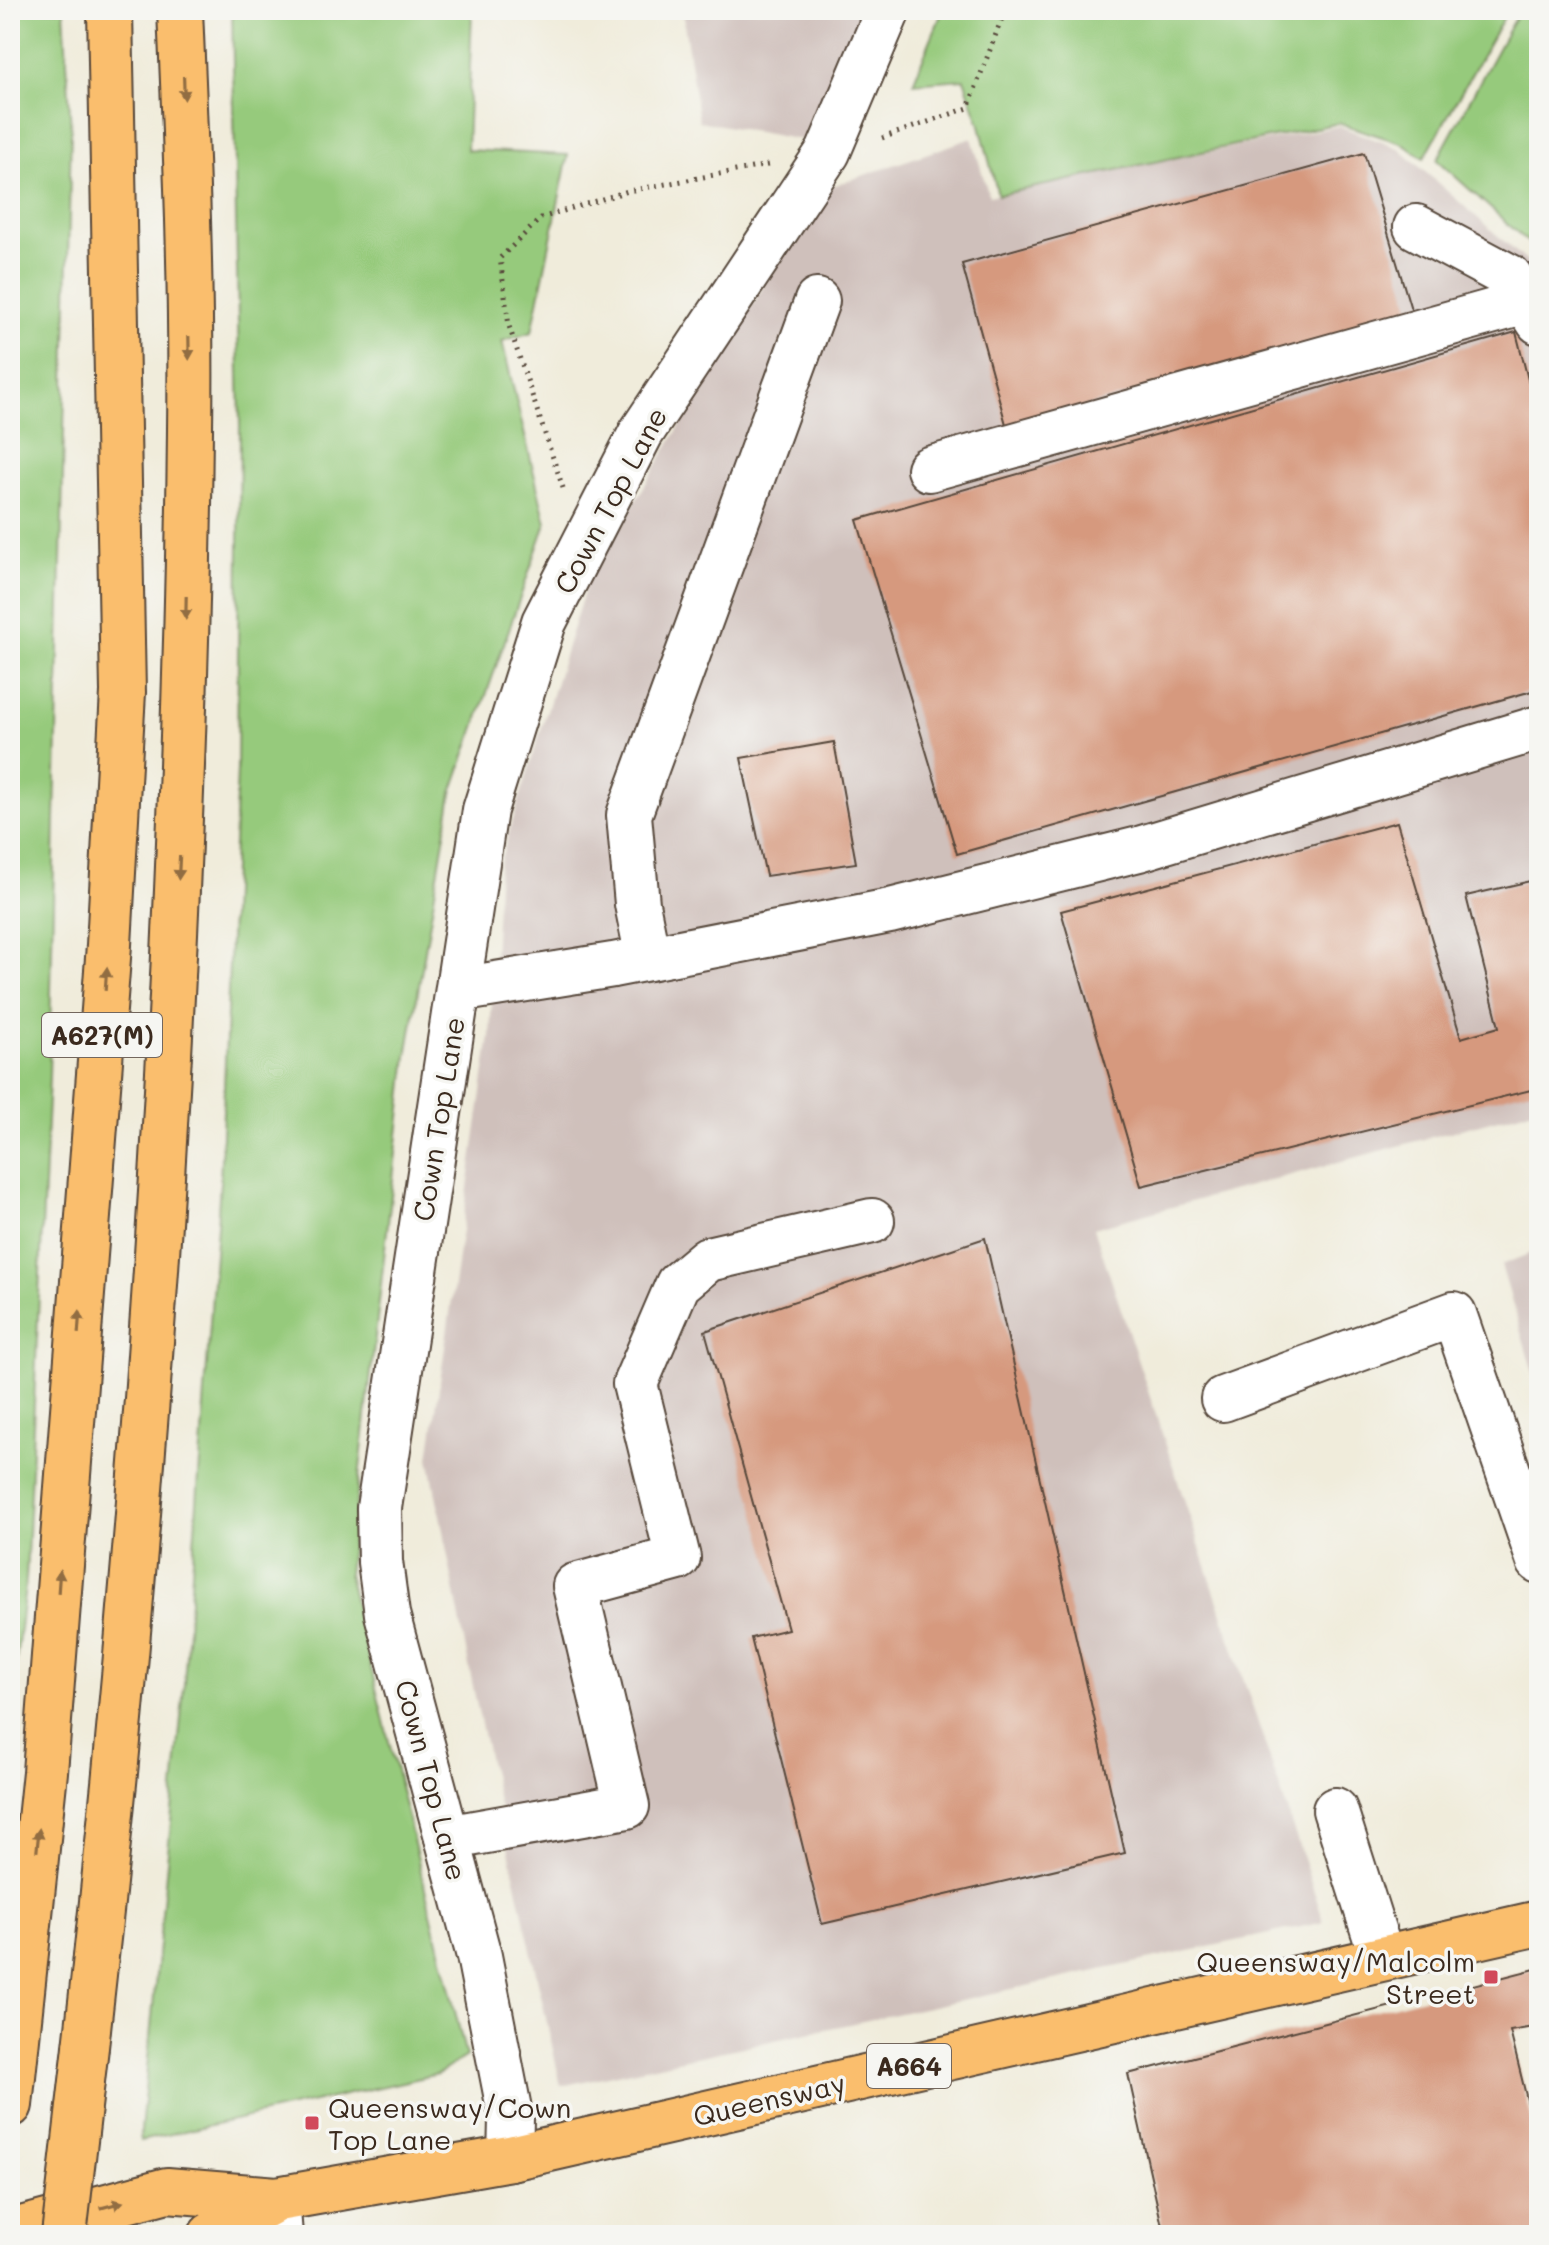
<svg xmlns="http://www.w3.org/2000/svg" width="1549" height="2245" viewBox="0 0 1549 2245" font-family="Mali,sans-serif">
  <rect width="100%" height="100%" fill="#f6f6f2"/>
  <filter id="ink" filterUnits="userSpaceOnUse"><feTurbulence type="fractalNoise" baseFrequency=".0125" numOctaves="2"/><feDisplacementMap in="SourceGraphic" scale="16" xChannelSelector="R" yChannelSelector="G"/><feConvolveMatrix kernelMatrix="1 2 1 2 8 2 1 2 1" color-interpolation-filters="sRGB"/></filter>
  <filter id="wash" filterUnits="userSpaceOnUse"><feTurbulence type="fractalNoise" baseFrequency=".006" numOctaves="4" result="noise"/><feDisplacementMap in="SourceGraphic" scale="32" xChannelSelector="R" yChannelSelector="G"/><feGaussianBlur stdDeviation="1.8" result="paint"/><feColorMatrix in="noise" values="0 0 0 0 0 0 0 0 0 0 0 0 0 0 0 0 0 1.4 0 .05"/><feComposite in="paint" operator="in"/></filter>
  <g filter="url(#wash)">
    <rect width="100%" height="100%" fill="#f0ecdb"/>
    <g fill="#cfc0bb">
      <polygon points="682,10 894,10 842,158 801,140 699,121"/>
      <polygon points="1339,126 1398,148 1539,272 1539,1108 1094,1228 1324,1922 561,2086 475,1697 429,1458 490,1036 499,865 587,582 821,190 972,138 989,196"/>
      <polygon points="1539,1250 1539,1393 1501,1265"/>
    </g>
    <g fill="#96ca7b" stroke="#687a4c" stroke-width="2">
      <polygon points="10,10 64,10 71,130 49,1077 26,1579 10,1710"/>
      <polygon points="232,10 472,10 467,150 568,155 532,332 502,341 546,523 452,793 407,1056 348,1574 466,2056 438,2074 140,2141 183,1697 220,1184 237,770 240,426"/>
      <polygon points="943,10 1508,10 1424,158 1401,143 1339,123 998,195 980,125 964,79 913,83"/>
      <polygon points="1519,10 1539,10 1539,252 1437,160"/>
    </g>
    <g id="blocks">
      <g fill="#d6997e">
        <polygon points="1364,153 1413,316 1007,428 962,264"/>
        <polygon points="1516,332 1539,423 1539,689 957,854 857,520"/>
        <polygon points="834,742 856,863 766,876 741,758"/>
        <polygon points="1397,822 1461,1038 1499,1027 1466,896 1539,879 1539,1088 1141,1186 1061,911"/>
        <polygon points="985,1238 1125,1853 822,1924 751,1638 788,1629 705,1331"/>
        <polygon points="1539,1968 1539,2026 1510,2031 1536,2136 1539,2136 1539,2235 1164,2235 1128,2074"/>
      </g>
    </g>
  </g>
  <g filter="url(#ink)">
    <use href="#blocks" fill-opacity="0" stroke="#56473a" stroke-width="2"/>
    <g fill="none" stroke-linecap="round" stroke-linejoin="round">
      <defs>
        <g id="minor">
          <polyline points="1416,227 1510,277 1539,322"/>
          <polyline points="929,469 1526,302"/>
          <polyline points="648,958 637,904 629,815 817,301"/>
          <polyline points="458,990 613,965 890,911 1139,849 1539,728"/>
          <polyline points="1223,1399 1454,1314 1539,1561"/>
          <polyline points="1335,1810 1382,1958"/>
          <polyline points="447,1838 627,1806 575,1586 678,1558 635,1384 678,1284 708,1259 872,1221"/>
          <polyline points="510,2158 511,2119 479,1956 387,1614 380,1562 379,1508 485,810 544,622 641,433 828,152 888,10"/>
          <polyline points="277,2199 280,2235"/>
        </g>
        <g id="major">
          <polyline points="10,2232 167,2190 277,2199 510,2158 1539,1923"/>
          <polyline points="211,2235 277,2199"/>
        </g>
        <g id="highway">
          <path d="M86,2047C124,1717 151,1387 169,1055C180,847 188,639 190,430C192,290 186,150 180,10"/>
          <polyline points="10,2105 45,1772 109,945 123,692 110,10"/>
        </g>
      </defs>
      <use href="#minor" stroke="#56473a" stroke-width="48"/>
      <use href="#major" stroke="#56473a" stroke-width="48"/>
      <use href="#highway" stroke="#56473a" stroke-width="48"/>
      <g stroke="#56473a" stroke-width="5" stroke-dasharray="2 6" stroke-linecap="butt">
        <polyline points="882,138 968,108 1005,10"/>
        <polyline points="563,488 509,326 500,258 541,218 628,191 768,165"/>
      </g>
      <use href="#minor" stroke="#fff" stroke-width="44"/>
      <use href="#major" stroke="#fabe6d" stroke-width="44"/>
      <use href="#highway" stroke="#fabe6d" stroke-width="44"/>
      <defs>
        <polyline id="highway-bridge" points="64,2235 86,2047"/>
      </defs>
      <use href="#highway-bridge" stroke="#56473a" stroke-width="48" stroke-linecap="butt"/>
      <use href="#highway-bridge" stroke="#fabe6d" stroke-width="44"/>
    </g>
    <defs><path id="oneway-solid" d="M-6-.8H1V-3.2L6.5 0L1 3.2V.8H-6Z" transform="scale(2)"/></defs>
    <g fill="#916d42">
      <use href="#oneway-solid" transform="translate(184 88) rotate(88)"/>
      <use href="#oneway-solid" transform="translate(189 348) rotate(89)"/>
      <use href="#oneway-solid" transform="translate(186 608) rotate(91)"/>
      <use href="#oneway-solid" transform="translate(179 868) rotate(93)"/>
      <use href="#oneway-solid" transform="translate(106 979) rotate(-86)"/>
      <use href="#oneway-solid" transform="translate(79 1322) rotate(-86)"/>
      <use href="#oneway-solid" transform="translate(59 1581) rotate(-86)"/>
      <use href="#oneway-solid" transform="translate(38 1840) rotate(-84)"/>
      <use href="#oneway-solid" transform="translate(112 2205) rotate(-15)"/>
    </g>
  </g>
  <g fill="#d1495b" stroke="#f6f6f2" stroke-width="3">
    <rect x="1483" y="1969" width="16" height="16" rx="4"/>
    <rect x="304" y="2115" width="16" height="16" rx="4"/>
  </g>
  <g text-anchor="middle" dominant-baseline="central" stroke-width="7" stroke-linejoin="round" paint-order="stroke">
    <g fill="#f6f6f2" stroke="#73675e" stroke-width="2">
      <rect x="42" y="1013" width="120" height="44" rx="6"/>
      <rect x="867" y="2044" width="84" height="44" rx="6"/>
    </g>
    <g font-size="26" font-weight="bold" fill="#3b2a1e">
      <text x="102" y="1035">A627(M)</text>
      <text x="909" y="2066">A664</text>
    </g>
    <g font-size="28" fill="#3b2a1e" stroke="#f6f6f2">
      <text transform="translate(610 500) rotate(-62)">Cown Top Lane</text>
      <text transform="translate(438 1119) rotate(-81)">Cown Top Lane</text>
      <text transform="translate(432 1780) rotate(75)">Cown Top Lane</text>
      <text transform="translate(769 2099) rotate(-13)">Queensway</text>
    </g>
    <g font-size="28" fill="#3b2a1e" stroke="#f6f6f2" text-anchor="end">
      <text x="1475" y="1961">Queensway/Malcolm<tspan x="1475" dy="32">Street</tspan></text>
      <text x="328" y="2107" text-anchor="start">Queensway/Cown<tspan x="328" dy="32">Top Lane</tspan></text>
    </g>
  </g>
  <rect width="1549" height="2245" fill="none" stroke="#f6f6f2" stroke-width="40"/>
</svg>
